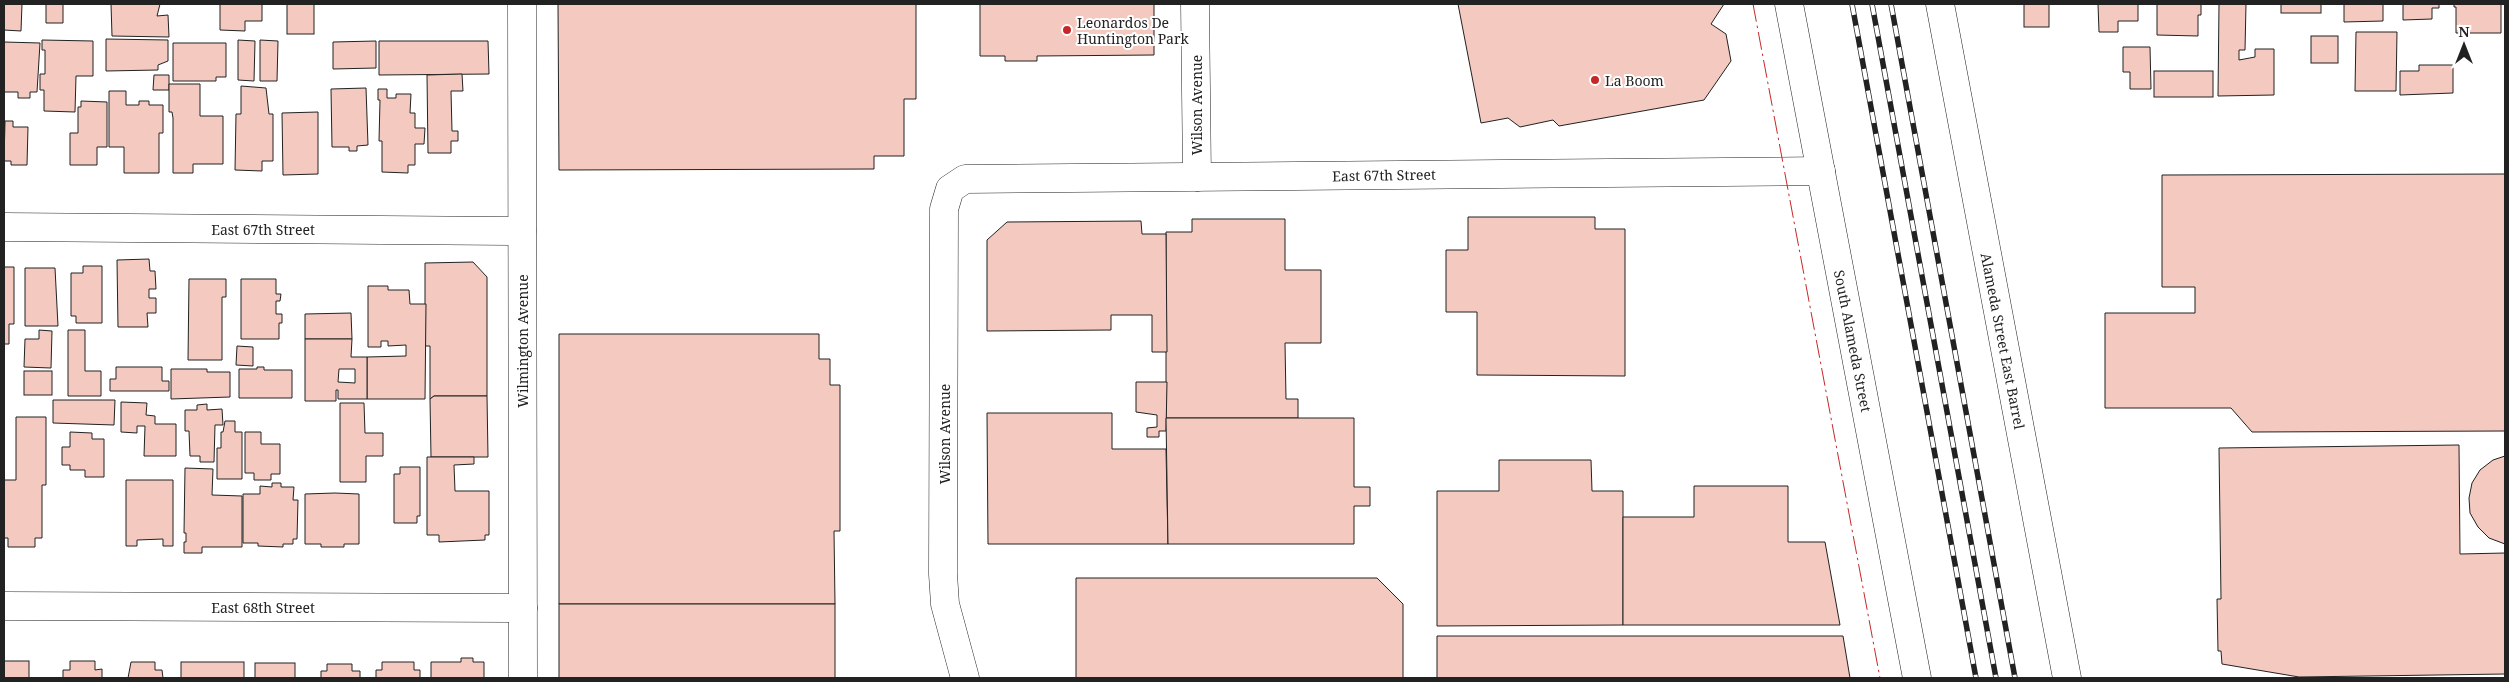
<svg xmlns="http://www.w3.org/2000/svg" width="2509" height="682" viewBox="0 0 2509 682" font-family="'Noto Serif',serif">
  <rect width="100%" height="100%" fill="#fff"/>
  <g fill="#f3c9c0" stroke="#222" fill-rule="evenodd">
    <polygon points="4,4 22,4 21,31 4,30"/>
    <polygon points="30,4 63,4 63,23 46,23 46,4"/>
    <polygon points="111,4 160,4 157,16 168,15 169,37 112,36"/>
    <polygon points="220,4 262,4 262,21 245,21 245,31 220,30"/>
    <rect x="287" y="4" width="27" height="30"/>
    <polygon points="558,4 916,4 916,99 904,99 904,156 874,156 874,169 559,170"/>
    <polygon points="980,4 1154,4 1154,55 1037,56 1037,61 1005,61 1005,56 980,56"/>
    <polygon points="1458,4 1724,4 1711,24 1726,34 1731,61 1704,100 1559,126 1553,120 1520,127 1508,118 1481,123"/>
    <rect x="2024" y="4" width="25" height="23"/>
    <polygon points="2098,4 2138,4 2138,21 2118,21 2118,32 2099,32"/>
    <polygon points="2157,4 2201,4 2201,15 2198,15 2198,36 2157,35"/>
    <polygon points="2219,4 2246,4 2245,50 2239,50 2239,60 2255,57 2255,49 2274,49 2274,95 2218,96"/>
    <rect x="2281" y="4" width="40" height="9"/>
    <polygon points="2344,4 2383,4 2383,21 2344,22"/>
    <polygon points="2403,4 2439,4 2439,8 2432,8 2432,19 2403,20"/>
    <polygon points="2454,4 2501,4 2501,33 2456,33 2456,7 2454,7"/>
    <polygon points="2356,32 2397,32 2396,91 2355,91"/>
    <rect x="2311" y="36" width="27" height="27"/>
    <polygon points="106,39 168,40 168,61 158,65 158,70 106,71"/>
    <polygon points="42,40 93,41 93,76 76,76 75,112 44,111 44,90 40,90 40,74 45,74 45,50 42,50"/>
    <polygon points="238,40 255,41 254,81 238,80"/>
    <polygon points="260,40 278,41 277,81 260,81"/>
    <polygon points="376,41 376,68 333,69 333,42"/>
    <polygon points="379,41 488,41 489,74 379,75"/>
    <polygon points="4,42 40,43 37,92 30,92 30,98 18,98 18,92 4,92"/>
    <polygon points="173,43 226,43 226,77 216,77 216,81 173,81"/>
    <polygon points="2123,47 2150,47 2151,89 2130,89 2130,72 2123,72"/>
    <polygon points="2419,65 2453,65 2453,93 2400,95 2400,71 2419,71"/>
    <rect x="2154" y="71" width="59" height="26"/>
    <polygon points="462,74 463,91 451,91 452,131 458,131 458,141 451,141 451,153 428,153 427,75"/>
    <polygon points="154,75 169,75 169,90 153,90"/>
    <polygon points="169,84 200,84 200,116 223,116 223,164 193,164 193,173 173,173 173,118 172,112 169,112"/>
    <polygon points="241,86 266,88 269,114 273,114 273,161 262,161 262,171 235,170 236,114 241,114"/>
    <polygon points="366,88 368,145 357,146 357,151 349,151 349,147 332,147 331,89"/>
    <polygon points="378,89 387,89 387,98 396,98 396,94 411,94 410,113 415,113 415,128 425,128 424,144 415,144 415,165 408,165 408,173 382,172 382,141 379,141 380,100 378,100"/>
    <polygon points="109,91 126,91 126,105 139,105 139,101 149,101 149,105 163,105 163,133 159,133 159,173 124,173 124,147 109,147"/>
    <polygon points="81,101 107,102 107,147 97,147 97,165 70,165 70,133 78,133 78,107 81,107"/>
    <polygon points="318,112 318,174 283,175 282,113"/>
    <polygon points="5,121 13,121 13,127 28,127 27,165 11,165 11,161 4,161"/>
    <polygon points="2505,174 2505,431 2252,432 2231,408 2105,408 2105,313 2195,313 2195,287 2162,287 2162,175"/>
    <polygon points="1468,217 1595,217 1595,229 1625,229 1625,376 1477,375 1477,312 1446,312 1446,250 1468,250"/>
    <polygon points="1192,219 1285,219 1285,270 1321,270 1321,343 1285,343 1286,399 1298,399 1298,418 1166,418 1166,232 1192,232"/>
    <polygon points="1141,221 1142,234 1166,234 1167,352 1152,352 1152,315 1111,315 1111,330 987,331 987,240 1007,222"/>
    <polygon points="149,259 150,271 155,271 156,289 149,289 149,298 156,298 156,313 147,313 148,327 118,327 117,260"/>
    <polygon points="473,262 487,277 487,396 434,396 430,399 430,346 425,346 425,263"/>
    <polygon points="83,266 102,266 102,323 76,323 76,316 71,316 71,273 83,273"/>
    <polygon points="4,267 14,267 14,324 9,324 9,344 4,344"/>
    <polygon points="25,268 55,268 58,326 25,326"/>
    <polygon points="189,279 226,279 226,297 222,297 222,360 188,360"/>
    <polygon points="241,279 276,279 276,294 281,294 280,301 276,301 276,314 282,314 282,323 279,323 279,339 241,339"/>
    <polygon points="368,286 388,286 388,290 409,290 410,304 426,304 425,399 367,399 367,357 406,356 406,345 388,346 388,341 381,341 381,347 368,347"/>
    <polygon points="351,313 352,339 305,339 305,314"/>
    <polygon points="39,330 52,331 51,368 24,367 25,339 39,339"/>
    <polygon points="68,330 85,330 85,371 101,371 101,396 68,396"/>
    <polygon points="559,334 819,334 819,359 830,359 830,385 840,385 840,531 834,531 835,604 559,604"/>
    <path d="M305,339H352L351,357H367V399H338V390H336V401H305ZM339,369H355V383L338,382Z"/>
    <polygon points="237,346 253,347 253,366 236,365"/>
    <polygon points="116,367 162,367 162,381 169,381 169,391 110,391 110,379 116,379"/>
    <polygon points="257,367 264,367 264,370 292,370 292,398 239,398 239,369 257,369"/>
    <polygon points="171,369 207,369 207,372 230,372 230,397 171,399"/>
    <rect x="24" y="371" width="28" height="24"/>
    <polygon points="1136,382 1167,382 1166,431 1159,431 1159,437 1147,437 1147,428 1157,427 1157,415 1136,412"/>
    <polygon points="434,396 487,396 488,457 431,457 430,399"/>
    <polygon points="53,400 115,400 114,425 53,423"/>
    <polygon points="121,402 147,403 146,415 155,416 155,424 176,424 176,456 144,456 145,426 137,426 137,433 121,432"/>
    <polygon points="340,403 364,403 365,433 383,433 383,456 366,456 366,482 340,482"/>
    <polygon points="207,404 207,410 222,409 223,425 215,425 214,462 200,462 200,456 190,456 189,431 185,431 185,410 197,410 197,405"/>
    <polygon points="987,413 1112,413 1112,449 1166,449 1168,544 988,544"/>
    <polygon points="16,417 46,417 46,485 42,485 42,538 35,538 35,547 8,547 8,538 4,538 4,480 16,480"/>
    <polygon points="1166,418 1354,418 1354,487 1370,487 1370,506 1354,506 1354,544 1168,544"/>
    <polygon points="225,421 235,421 235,432 242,432 242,479 217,479 217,448 221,448 221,432 223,432"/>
    <polygon points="70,432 92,433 92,439 104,439 104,477 85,477 85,470 70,470 70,465 62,465 62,447 70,447"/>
    <polygon points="245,432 261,432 261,444 280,444 280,474 271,474 271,480 254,480 254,473 245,473"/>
    <polygon points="2459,445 2460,554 2505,553 2505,674 2299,677 2222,664 2221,651 2218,651 2217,599 2221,599 2219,448"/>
    <polygon points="2505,456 2505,544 2489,538 2478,527 2470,513 2469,498 2472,483 2480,470 2493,460"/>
    <polygon points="427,457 474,457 474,464 454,465 455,491 489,491 489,535 485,535 485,540 439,542 439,535 427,535"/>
    <polygon points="1499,460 1591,460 1592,491 1623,491 1623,625 1437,626 1437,491 1499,491"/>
    <polygon points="400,467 420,467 420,516 417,516 417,523 394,523 394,474 400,474"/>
    <polygon points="185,468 213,469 212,495 242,496 242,547 202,547 202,553 184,553 184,542 186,542 186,533 184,533"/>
    <polygon points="126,480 173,480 173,546 163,546 163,539 137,540 137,546 126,546"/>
    <polygon points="272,483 281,483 281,487 294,487 293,500 298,500 297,539 293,539 293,544 283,544 283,547 258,546 258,543 243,543 243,494 260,494 260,486 272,487"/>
    <polygon points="1694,486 1788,486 1788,542 1825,542 1840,625 1623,625 1623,517 1694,517"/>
    <polygon points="335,493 359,494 359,544 344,544 344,547 321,547 321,544 305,544 305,494"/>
    <polygon points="1076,578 1377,578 1403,604 1403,678 1076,678"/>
    <rect x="559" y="604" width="276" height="74"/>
    <polygon points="1437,636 1843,636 1850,678 1437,678"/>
    <polygon points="461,658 473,658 473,662 484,662 484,678 431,678 431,662 461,662"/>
    <rect x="4" y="661" width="25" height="17"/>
    <polygon points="70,661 95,661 95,670 102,669 102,678 63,678 63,670 70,670"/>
    <polygon points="131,662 155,662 155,670 162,670 163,678 128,678"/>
    <rect x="181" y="662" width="63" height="16"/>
    <polygon points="382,662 414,662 414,670 420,670 420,678 376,678 376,670 382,670"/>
    <rect x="255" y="663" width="40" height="15"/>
    <polygon points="327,664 352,664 352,671 360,671 360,678 321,678 321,671 327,671"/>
  </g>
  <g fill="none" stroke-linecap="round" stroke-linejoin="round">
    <defs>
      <g id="minor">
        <polyline points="522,4 523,678"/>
        <polyline points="1195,4 1197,177"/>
        <polyline points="1940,4 2067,678"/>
        <polyline points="4,227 522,231"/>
        <polyline points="4,606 523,608"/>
        <polyline points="965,678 945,604 943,574 944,209 950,189 965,179 1821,171"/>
      </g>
      <polyline id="major" points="1789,4 1917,678"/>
    </defs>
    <use href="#minor" stroke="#222" stroke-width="29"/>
    <use href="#major" stroke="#222" stroke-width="29"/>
    <use href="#minor" stroke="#fff" stroke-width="28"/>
    <use href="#major" stroke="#fff" stroke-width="28"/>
    <defs>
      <g id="rail">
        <polyline points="1852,4 1976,678"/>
        <polyline points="1872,4 1996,678"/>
        <polyline points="1891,4 2015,678"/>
      </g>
    </defs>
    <use href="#rail" stroke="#222" stroke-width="5.5"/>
    <use href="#rail" stroke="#fff" stroke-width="4" stroke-dasharray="11" stroke-linecap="butt"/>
    <polyline stroke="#c62828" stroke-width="1" stroke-dasharray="18 4 2.5 4" stroke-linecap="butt" points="1753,4 1880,678"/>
  </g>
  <g fill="#c62828" stroke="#fff" stroke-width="2">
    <circle cx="1067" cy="30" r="5"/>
    <circle cx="1595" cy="80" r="5"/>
  </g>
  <g text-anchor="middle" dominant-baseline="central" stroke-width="4" stroke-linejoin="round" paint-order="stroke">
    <g font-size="14" fill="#222" stroke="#fff" text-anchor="start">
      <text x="1077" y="22">Leonardos De<tspan x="1077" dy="16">Huntington Park</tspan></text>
      <text x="1605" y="80">La Boom</text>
    </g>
    <g font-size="14" fill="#222" stroke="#fff">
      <text transform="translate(1196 105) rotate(-90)">Wilson Avenue</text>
      <text transform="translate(1384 175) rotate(-1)">East 67th Street</text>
      <text x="263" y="229">East 67th Street</text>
      <text transform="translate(522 341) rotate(-90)">Wilmington Avenue</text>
      <text transform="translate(1853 341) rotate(79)">South Alameda Street</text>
      <text transform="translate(2003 341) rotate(79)">Alameda Street East Barrel</text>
      <text transform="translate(944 434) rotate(-90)">Wilson Avenue</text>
      <text x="263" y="607">East 68th Street</text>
    </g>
  </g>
  <rect width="2509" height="682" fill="none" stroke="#222222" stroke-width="10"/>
  <g transform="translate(2464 45)" stroke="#ffffff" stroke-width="4" paint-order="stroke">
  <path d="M0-4L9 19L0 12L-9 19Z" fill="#222222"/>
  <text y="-8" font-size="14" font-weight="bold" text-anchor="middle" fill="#222222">N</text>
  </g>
</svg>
